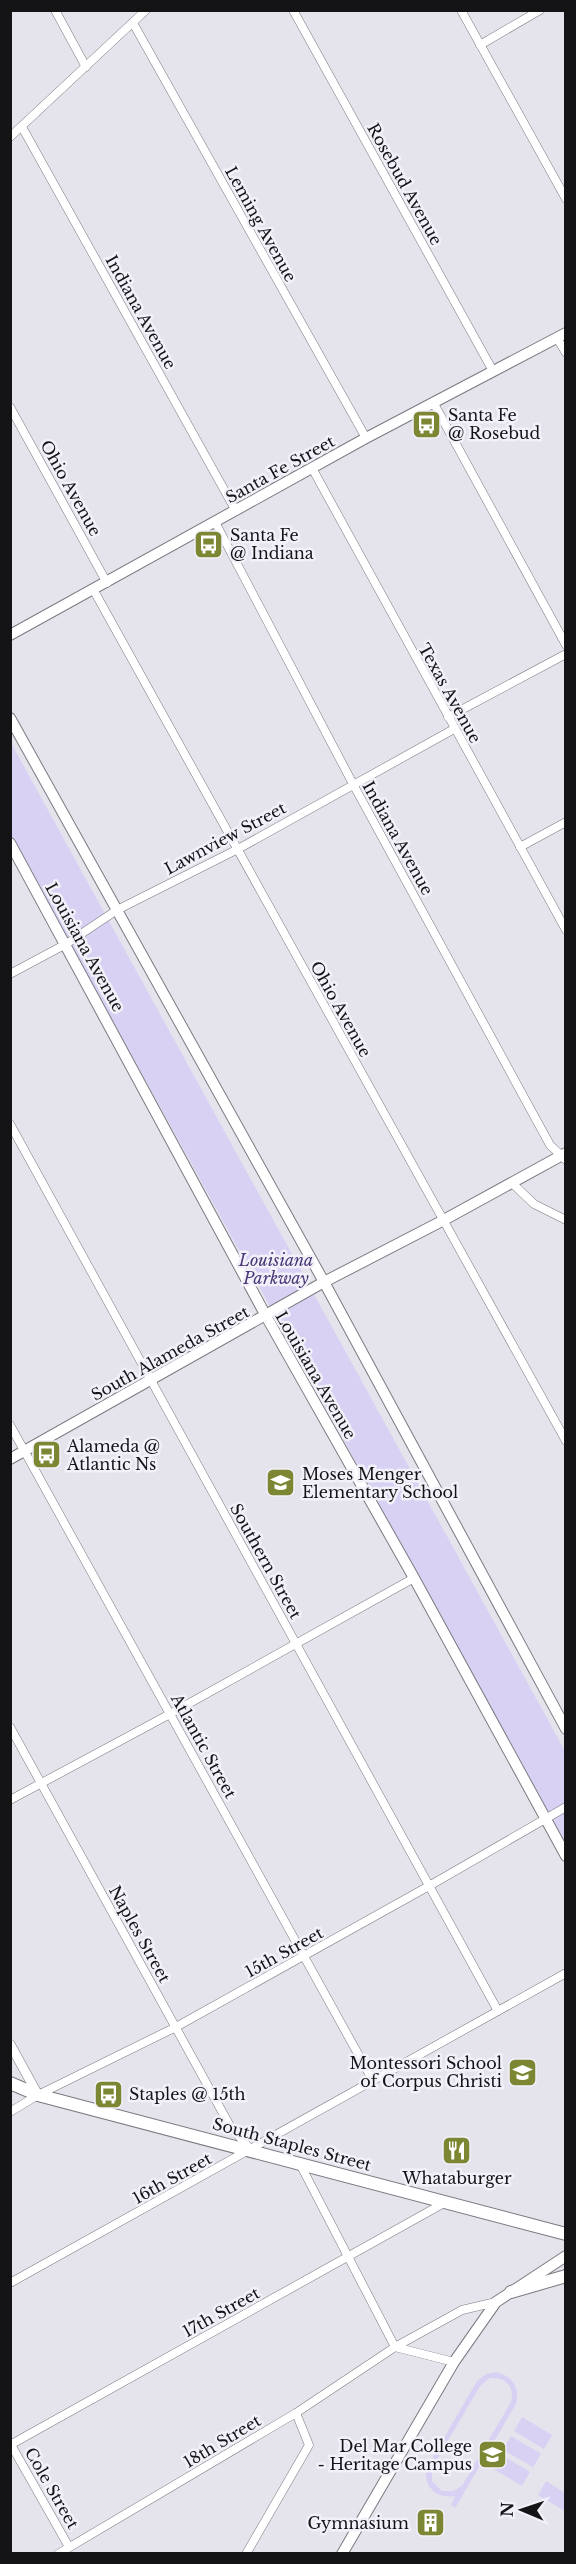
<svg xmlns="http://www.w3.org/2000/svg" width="576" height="2564" viewBox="0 0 576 2564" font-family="'Libre Baskerville',serif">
  <rect width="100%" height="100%" fill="#e5e3ec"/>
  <g fill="#d9d1f4" fill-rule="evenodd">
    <polygon points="10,741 565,1751 565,1842 11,836"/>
    <path d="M496,2372C513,2376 520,2388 516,2404L455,2508L451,2505L455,2496C437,2499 424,2488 426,2469L477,2381L486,2374ZM490,2378C506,2377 515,2387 511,2402L462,2486L453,2491H442L432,2481V2468L480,2386Z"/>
    <polygon points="522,2417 552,2435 544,2449 514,2431"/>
    <polygon points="511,2436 541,2454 533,2467 503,2450"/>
    <polygon points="500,2454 530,2472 522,2486 492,2468"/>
    <polygon points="546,2481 565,2493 565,2511 538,2495"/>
  </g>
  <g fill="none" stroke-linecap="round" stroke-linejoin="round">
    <defs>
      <g id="minor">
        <polyline points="55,10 86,67"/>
        <polyline points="293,10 493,371"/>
        <polyline points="461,10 566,199"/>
        <polyline points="133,23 366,438"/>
        <polyline points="480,45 540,10"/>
        <polyline points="22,127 236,511"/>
        <polyline points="10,137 146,10"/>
        <polyline points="557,338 566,353"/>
        <polyline points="433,402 566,645"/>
        <polyline points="10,407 107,583"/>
        <polyline points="312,468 566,930"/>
        <polyline points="215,522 353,784 550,1145 566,1160"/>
        <polyline points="93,589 566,1441"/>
        <polyline points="448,717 566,654"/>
        <polyline points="520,847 566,822"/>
        <polyline points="10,974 66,944 117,910 238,849 454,729"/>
        <polyline points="10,1124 498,2011"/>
        <polyline points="512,1183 534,1204 566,1220"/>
        <polyline points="10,1425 373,2081"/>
        <polyline points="10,1727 230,2126 251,2150"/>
        <polyline points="10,1800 170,1714 414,1578"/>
        <polyline points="10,2112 38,2095 176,2027 429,1886 566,1807"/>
        <polyline points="300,2164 395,2347 462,2310 496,2302"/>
        <polyline points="10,2283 566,1973"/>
        <polyline points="10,2443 69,2547"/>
        <polyline points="10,2445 444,2203"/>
        <polyline points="58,2554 296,2413 395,2347 454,2362"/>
        <polyline points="246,2554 309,2445 296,2413"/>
      </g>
      <polyline id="tertiary" points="10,2044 38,2095"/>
      <g id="secondary">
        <polyline points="10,635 366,438 566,333"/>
        <polyline points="10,718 324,1282 566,1729"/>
        <polyline points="10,843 266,1316 414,1578 566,1856"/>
        <polyline points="10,1459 324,1282 442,1221 566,1153"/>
        <polyline points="342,2554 454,2362 496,2302 566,2256"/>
      </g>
      <g id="primary">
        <polyline points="10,2083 38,2095 566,2234"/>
        <polyline points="511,2292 566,2276"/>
      </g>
    </defs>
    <use href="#minor" stroke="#7b7a81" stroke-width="9"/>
    <use href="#tertiary" stroke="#7b7a81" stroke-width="10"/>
    <use href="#secondary" stroke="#7b7a81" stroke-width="12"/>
    <use href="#primary" stroke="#7b7a81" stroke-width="14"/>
    <use href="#minor" stroke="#fff" stroke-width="8"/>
    <use href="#tertiary" stroke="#fff" stroke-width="9"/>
    <use href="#secondary" stroke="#fff" stroke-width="10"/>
    <use href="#primary" stroke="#fff" stroke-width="12"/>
  </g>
  <defs>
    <symbol id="bus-square" viewBox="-11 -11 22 22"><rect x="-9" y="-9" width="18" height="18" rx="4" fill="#7c8633" stroke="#f2f1f9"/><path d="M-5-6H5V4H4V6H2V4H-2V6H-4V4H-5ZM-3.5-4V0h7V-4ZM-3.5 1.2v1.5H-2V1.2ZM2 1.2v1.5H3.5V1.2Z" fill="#fff"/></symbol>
    <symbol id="school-square" viewBox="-11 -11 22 22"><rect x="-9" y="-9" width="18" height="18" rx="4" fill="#7c8633" stroke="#f2f1f9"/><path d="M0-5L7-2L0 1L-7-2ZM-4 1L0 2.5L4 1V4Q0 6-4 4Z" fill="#fff"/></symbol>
    <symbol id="restaurant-square" viewBox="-11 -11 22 22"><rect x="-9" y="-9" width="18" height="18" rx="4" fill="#7c8633" stroke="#f2f1f9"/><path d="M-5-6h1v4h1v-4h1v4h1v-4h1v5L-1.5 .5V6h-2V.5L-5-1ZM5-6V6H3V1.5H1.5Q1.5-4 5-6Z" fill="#fff"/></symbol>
    <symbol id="university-square" viewBox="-11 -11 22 22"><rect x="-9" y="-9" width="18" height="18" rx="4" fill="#7c8633" stroke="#f2f1f9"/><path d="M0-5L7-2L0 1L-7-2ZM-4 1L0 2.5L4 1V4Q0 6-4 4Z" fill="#fff"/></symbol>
    <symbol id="building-square" viewBox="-11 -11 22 22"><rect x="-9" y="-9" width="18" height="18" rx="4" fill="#7c8633" stroke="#f2f1f9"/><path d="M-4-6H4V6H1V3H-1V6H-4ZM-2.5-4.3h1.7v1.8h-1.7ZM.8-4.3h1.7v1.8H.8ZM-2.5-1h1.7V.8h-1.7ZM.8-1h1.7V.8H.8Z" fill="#fff"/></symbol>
  </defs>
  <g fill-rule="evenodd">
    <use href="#bus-square" x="410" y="408" width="33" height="33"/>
    <use href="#bus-square" x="192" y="528" width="33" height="33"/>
    <use href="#bus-square" x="30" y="1438" width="33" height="33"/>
    <use href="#school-square" x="264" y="1466" width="33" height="33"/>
    <use href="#school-square" x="506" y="2056" width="33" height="33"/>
    <use href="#bus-square" x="92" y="2078" width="33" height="33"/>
    <use href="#restaurant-square" x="440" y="2134" width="33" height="33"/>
    <use href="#university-square" x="476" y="2438" width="33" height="33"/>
    <use href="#building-square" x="414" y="2506" width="33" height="33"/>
  </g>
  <g text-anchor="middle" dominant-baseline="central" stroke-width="5" stroke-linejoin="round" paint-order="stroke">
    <g font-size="16" fill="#141316" stroke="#f2f1f9">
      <text transform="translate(405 184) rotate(61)">Rosebud Avenue</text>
      <text transform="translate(261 224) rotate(61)">Leming Avenue</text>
      <text transform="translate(141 312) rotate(61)">Indiana Avenue</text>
      <text transform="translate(280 469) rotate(-29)">Santa Fe Street</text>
      <text transform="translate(71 488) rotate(61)">Ohio Avenue</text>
      <text transform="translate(450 693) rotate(61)">Texas Avenue</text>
      <text transform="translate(225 838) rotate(-28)">Lawnview Street</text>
      <text transform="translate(398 838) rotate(61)">Indiana Avenue</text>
      <text transform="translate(85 947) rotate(61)">Louisiana Avenue</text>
      <text transform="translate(341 1009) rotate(61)">Ohio Avenue</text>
      <text transform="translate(170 1353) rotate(-29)">South Alameda Street</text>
      <text transform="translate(316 1375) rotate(60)">Louisiana Avenue</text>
      <text transform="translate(266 1561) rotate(61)">Southern Street</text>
      <text transform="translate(204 1746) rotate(61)">Atlantic Street</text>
      <text transform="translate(140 1934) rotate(61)">Naples Street</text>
      <text transform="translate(284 1952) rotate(-29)">15th Street</text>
      <text transform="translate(292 2144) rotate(15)">South Staples Street</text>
      <text transform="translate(172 2178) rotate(-29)">16th Street</text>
      <text transform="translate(221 2312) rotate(-29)">17th Street</text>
      <text transform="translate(222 2441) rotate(-31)">18th Street</text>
      <text transform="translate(52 2488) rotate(60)">Cole Street</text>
    </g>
    <g font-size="16" fill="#141316" stroke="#f2f1f9" text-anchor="start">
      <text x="448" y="415">Santa Fe<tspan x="448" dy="18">@ Rosebud</tspan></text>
      <text x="230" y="535">Santa Fe<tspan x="230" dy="18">@ Indiana</tspan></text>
      <text x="67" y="1446">Alameda @<tspan x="67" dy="18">Atlantic Ns</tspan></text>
      <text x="302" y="1474">Moses Menger<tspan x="302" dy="18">Elementary School</tspan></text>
      <text x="502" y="2063" text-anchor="end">Montessori School<tspan x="502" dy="18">of Corpus Christi</tspan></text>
      <text x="129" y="2094">Staples @ 15th</text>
      <text x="457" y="2178" text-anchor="middle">Whataburger</text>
      <text x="472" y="2446" text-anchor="end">Del Mar College<tspan x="472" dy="18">- Heritage Campus</tspan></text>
      <text x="409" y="2523" text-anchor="end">Gymnasium</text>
    </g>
    <g font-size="16" font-style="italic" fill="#4b3777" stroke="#f2f1f9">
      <text x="276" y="1260">Louisiana<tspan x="276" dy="18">Parkway</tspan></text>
    </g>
  </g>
  <rect width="576" height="2564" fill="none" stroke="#141316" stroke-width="24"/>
  <g transform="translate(522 2510) rotate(272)" stroke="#f2f1f9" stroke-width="4.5" paint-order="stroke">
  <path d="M0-4.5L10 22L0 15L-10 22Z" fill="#141316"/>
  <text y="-9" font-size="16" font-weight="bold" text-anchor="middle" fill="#141316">N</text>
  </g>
</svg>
